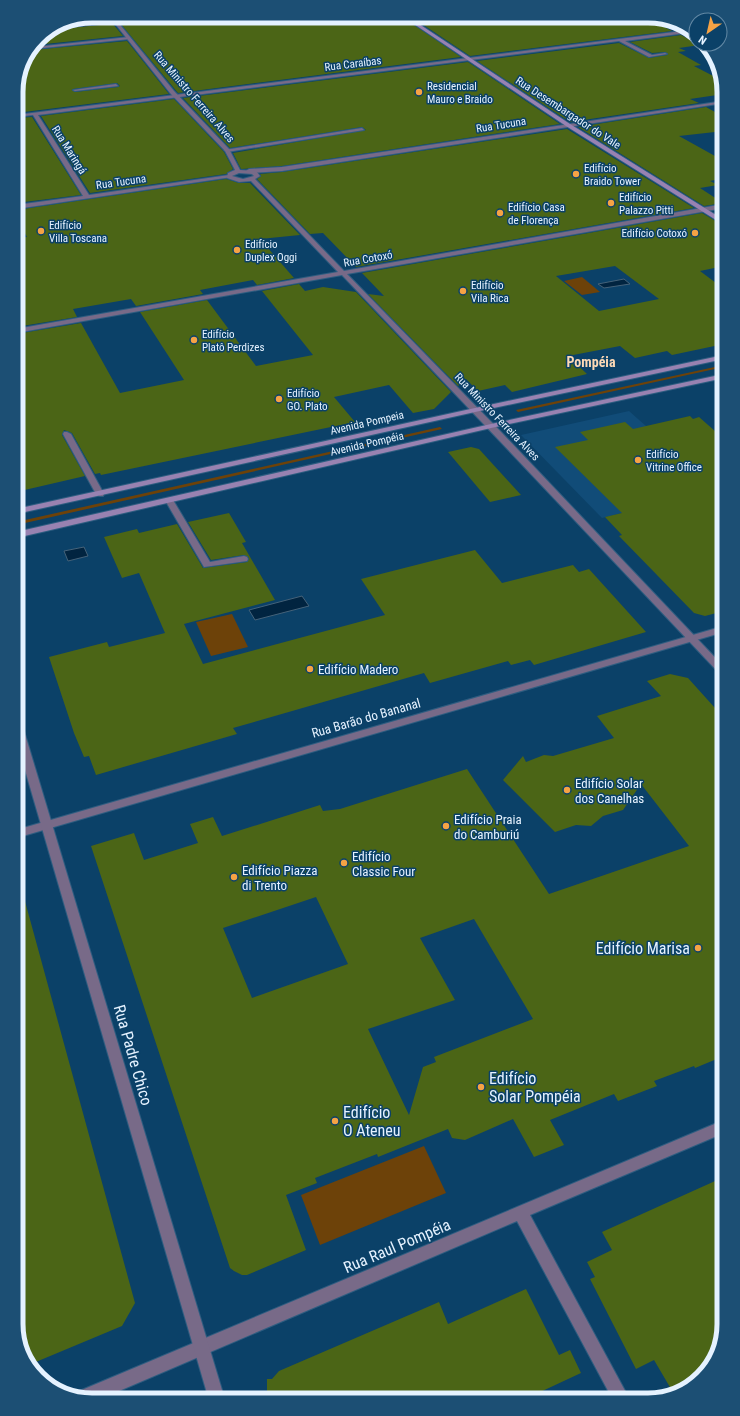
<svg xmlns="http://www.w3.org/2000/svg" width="740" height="1416" viewBox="0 0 740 1416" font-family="'Roboto Condensed',sans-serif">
  <rect width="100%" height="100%" fill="#0b4168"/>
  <polygon fill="#114c78" points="629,411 717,489 602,518 521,435"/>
  <g fill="#6d4209">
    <polygon points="582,277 600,292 582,295 564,281"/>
    <polygon points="724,365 724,367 518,412 516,410"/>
    <polygon points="440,427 442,429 16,525 16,522"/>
    <polygon points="232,614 248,647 211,656 196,622"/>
    <polygon points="424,1146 446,1193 320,1245 301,1195"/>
  </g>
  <g fill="#012440" stroke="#456279">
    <polygon points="624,279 630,284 604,288 598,284"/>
    <polygon points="84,547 88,556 68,561 64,551"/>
    <polygon points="302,596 309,606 255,620 249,610"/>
  </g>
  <g fill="#4b6516" fill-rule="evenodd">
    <polygon points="93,16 108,16 110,19 58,25 63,22"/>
    <polygon points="168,16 401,16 461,57 178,93 120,23"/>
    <polygon points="410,16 643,16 672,31 470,56"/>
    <polygon points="113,24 123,36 35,45 39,38 52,29"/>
    <polygon points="681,35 700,45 679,48 686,51 678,52 701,65 694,66 721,80 724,94 690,99 699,103 570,122 477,61 619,43 649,58 667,55 668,54 665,52 652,53 630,42"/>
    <path d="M127,41L169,94L16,113V88L33,50ZM117,83L120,86L118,87L75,92L72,90L73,89Z"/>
    <polygon points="468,62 560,124 282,166 241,169 233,153 366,130 362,127 230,148 183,98"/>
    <polygon points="174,99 224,152 233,169 226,174 90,193 41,116"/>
    <polygon points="706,107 724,117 724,131 679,136 724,161 724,178 710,181 718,185 700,188 723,203 704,206 578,127"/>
    <polygon points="32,117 81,195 16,203 16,152 24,151 16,131 16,118"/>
    <polygon points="567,129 694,208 356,267 323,233 310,234 257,179 261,176 260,174 282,172"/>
    <polygon points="226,179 239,183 250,183 300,235 260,239 294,278 257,285 253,280 200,290 203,294 136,306 131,299 73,309 77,317 16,327 16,238 27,237 16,218 16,210"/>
    <path d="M702,213L724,226V266L700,271L724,289V344L672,355L667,351L635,358L620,346L568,356L587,374L512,392L505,385L478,391L466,379L458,386L368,294L384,296L362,273ZM615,266L659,299L599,311L556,276Z"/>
    <polygon points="299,284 305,291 323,287 356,292 451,392 434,409 413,413 389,385 334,397 355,422 101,475 100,473 95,474 72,433 64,430 62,435 85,476 16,492 16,334 81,323 120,393 184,380 140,312 207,300 256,366 313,355 262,291"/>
    <polygon points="690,416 693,419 699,417 724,439 724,611 705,616 694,613 619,536 622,535 605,517 622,513 555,447 588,440 580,432 625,422 633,429"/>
    <polygon points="471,447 479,449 521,495 490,502 448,452"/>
    <polygon points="229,513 246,542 242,543 275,600 184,624 203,664 385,615 361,579 475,550 502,583 573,565 579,572 589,569 646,632 534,665 530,660 511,665 508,661 430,683 424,673 233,728 237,734 96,775 89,756 84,757 74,733 49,657 107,642 109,647 165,633 139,573 122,578 104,537 137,529 139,533 177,524 203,568 247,562 249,558 244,555 211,560 188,522"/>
    <path d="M670,674L688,678L724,718V1056L695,1068L694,1066L654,1081L657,1086L618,1101L614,1094L550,1120L564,1145L534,1157L513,1119L465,1140L452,1138L448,1129L378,1157L377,1154L315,1178L317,1183L286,1195L306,1250L247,1275H242L234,1271L230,1268L198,1171L91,846L134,833L144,860L198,843L190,824L213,817L222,836L320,805L323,811L340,809L467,769L549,894L689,846L641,784L623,810L603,816L591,826L576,825L555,832L503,780L523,756L526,762L544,755L553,756L614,738L597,716L661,696L647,681ZM316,897L348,964L252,998L223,928ZM474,919L533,1019L434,1057L436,1062L423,1067L409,1115L368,1029L455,1000L420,938Z"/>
    <polygon points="23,894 135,1303 122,1326 31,1364 22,1353 16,1324 16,895"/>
    <polygon points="724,1177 724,1324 711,1366 686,1387 674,1394 654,1360 636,1369 590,1279 595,1277 587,1262 612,1250 602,1232"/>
    <polygon points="526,1289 559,1355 570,1350 581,1373 523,1400 267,1400 267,1379 272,1379 279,1371 416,1312 439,1302 448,1324"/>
  </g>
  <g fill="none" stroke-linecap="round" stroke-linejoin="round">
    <defs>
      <polygon id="service" points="64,432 67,432 71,434 104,494 103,496 100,496 96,494 63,434"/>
      <g id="minor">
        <polygon points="154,16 167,16 53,29 56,27"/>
        <polygon points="690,30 694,32 625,41 652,55 665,53 667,54 649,57 619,41 38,115 89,195 229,175 232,177 16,209 16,205 83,196 33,115 16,117 16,115"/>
        <polygon points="129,37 130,39 34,49 35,47"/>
        <polygon points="116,84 118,86 75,91 73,90"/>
        <polygon points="724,101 724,103 282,171 249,173 246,171 249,169 282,167"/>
        <polygon points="362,128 364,130 227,152 224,150"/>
        <polygon points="166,498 169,498 173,500 210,562 244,556 247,557 248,559 247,561 204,567 165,500"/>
        <polygon points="724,626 724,632 16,838 16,830"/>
        <polygon points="724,1120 724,1133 530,1215 630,1400 613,1400 517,1221 98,1400 88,1400 76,1396 77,1392"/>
      </g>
      <g id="tertiary">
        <path d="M109,16H113L174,91L229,149L240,170L256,171L260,176L255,179L344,271L724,204V208L347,274L502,433L724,667V676L721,675L496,437L342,275L16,333V329L338,272L251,181L239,182L227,178L228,173L235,170L225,151L170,93ZM239,173L252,174L254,176L243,179L232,176Z"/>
        <polygon points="16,718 21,721 225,1400 209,1400 16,739"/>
      </g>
      <g id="secondary">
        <polygon points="402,16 407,16 570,124 724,220 724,225 566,126"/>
        <polygon points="724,355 724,359 475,412 16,514 16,509 475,408"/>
        <polygon points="724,374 724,378 491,428 16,538 16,532 491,424"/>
      </g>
    </defs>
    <use href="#service" stroke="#2e5d80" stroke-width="2"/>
    <use href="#minor" stroke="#2e5d80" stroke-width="2"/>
    <use href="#tertiary" stroke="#2e5d80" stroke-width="2"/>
    <use href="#secondary" stroke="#2e5d80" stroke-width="2"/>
    <use href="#service" fill="#786a88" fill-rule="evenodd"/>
    <use href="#minor" fill="#786a88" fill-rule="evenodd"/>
    <use href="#tertiary" fill="#786a88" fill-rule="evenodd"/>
    <use href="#secondary" fill="#9882b1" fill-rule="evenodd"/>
  </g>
  <g fill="#f5a345" stroke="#0b4168" stroke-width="1.5">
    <circle cx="419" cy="92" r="4"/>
    <circle cx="576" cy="174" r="4"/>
    <circle cx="611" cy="203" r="4"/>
    <circle cx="500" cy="213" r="4"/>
    <circle cx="41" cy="231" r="4"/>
    <circle cx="695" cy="233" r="4"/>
    <circle cx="237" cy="250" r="4"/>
    <circle cx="463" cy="291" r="4"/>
    <circle cx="194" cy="340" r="4"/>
    <circle cx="279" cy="399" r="4"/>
    <circle cx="638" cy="460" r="4"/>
    <circle cx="310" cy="669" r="4"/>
    <circle cx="567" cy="790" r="4"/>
    <circle cx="446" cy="826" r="4"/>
    <circle cx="344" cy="863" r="4"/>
    <circle cx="234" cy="877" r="4"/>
    <circle cx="698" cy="948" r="4"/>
    <circle cx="481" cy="1087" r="4"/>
    <circle cx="335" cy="1121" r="4"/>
  </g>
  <g text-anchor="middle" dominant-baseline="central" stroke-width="3" stroke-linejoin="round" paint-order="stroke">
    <g font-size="11" fill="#e5f2ff" stroke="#0b4168">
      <text transform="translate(353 64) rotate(-7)">Rua Caraíbas</text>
      <text transform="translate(194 97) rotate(49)">Rua Ministro Ferreira Alves</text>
      <text transform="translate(568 113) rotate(33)">Rua Desembargador do Vale</text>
      <text transform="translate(501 125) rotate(-9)">Rua Tucuna</text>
      <text transform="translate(69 150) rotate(58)">Rua Maringá</text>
      <text transform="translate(121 182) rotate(-8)">Rua Tucuna</text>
      <text transform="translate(368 259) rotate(-10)">Rua Cotoxó</text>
      <text transform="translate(497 417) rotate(46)">Rua Ministro Ferreira Alves</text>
      <text transform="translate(367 423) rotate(-13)">Avenida Pompeia</text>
      <text transform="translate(367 444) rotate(-13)">Avenida Pompéia</text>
    </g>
    <g font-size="11" fill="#e5f2ff" stroke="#0b4168" text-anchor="start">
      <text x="427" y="86">Residencial<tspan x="427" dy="13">Mauro e Braido</tspan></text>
      <text x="584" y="168">Edifício<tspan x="584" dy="13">Braido Tower</tspan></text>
      <text x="619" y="197">Edifício<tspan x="619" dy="13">Palazzo Pitti</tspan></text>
      <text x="508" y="207">Edifício Casa<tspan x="508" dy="13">de Florença</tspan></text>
      <text x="49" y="225">Edifício<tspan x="49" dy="13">Villa Toscana</tspan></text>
      <text x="687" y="233" text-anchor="end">Edifício Cotoxó</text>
      <text x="245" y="244">Edifício<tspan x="245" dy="13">Duplex Oggi</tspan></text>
      <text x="471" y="285">Edifício<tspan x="471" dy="13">Vila Rica</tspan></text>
      <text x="202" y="334">Edifício<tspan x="202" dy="13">Platô Perdizes</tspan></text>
      <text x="287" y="393">Edifício<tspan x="287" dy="13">GO. Plato</tspan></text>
      <text x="646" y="454">Edifício<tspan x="646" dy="13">Vitrine Office</tspan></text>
    </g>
    <g font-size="13" fill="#e5f2ff" stroke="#0b4168" text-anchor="start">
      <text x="318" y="669">Edifício Madero</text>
      <text x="575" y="783">Edifício Solar<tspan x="575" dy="15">dos Canelhas</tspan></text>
      <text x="454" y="819">Edifício Praia<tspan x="454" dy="15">do Camburiú</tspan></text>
      <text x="352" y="856">Edifício<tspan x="352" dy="15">Classic Four</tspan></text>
      <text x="242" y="870">Edifício Piazza<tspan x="242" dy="15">di Trento</tspan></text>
    </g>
    <g font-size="13" fill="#e5f2ff" stroke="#0b4168">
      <text transform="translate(366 718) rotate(-16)">Rua Barão do Bananal</text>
    </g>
    <g font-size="14" font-weight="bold" fill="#fcd9b6" stroke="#0b4168">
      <text x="591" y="362">Pompéia</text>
    </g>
    <g font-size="16" fill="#e5f2ff" stroke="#0b4168" text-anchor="start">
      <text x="690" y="948" text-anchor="end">Edifício Marisa</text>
      <text x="489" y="1078">Edifício<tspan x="489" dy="18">Solar Pompéia</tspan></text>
      <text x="343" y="1112">Edifício<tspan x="343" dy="18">O Ateneu</tspan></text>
    </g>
    <g font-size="16" fill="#e5f2ff" stroke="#0b4168">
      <text transform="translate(133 1055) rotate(74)">Rua Padre Chico</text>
      <text transform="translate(397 1246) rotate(-23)">Rua Raul Pompéia</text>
    </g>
  </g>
  <path d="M0 0H740V1416H0ZM92 23H648A69 69 0 0 1 717 92V1324A69 69 0 0 1 648 1393H92A69 69 0 0 1 23 1324V92A69 69 0 0 1 92 23Z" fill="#1c4f74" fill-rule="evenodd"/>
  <path fill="none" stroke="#e5f2ff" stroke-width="5" d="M92 23H648A69 69 0 0 1 717 92V1324A69 69 0 0 1 648 1393H92A69 69 0 0 1 23 1324V92A69 69 0 0 1 92 23Z"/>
  <g transform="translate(708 32) rotate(214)"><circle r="19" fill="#0b4168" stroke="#6288a4"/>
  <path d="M0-3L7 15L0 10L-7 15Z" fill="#f5a345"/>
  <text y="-6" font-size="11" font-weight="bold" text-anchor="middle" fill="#e5f2ff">N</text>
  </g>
</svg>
